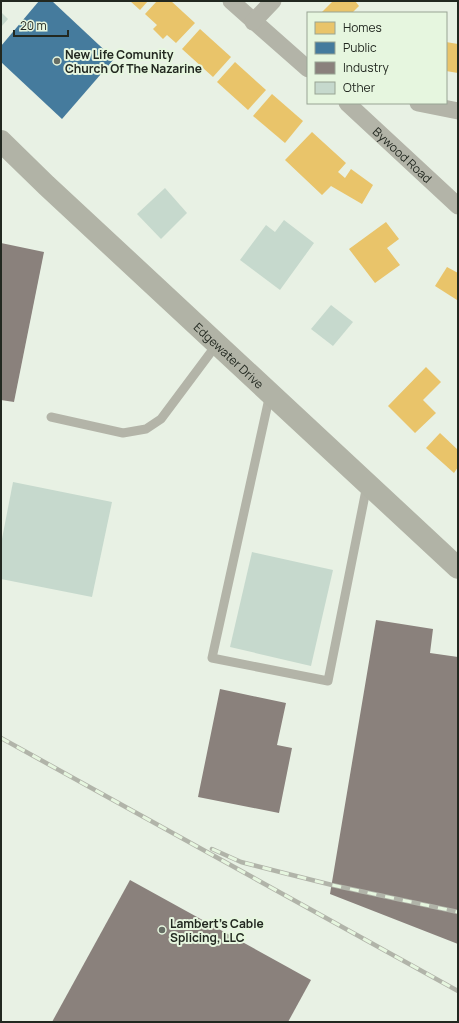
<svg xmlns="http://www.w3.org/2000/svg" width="459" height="1023" viewBox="0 0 459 1023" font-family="Manrope,sans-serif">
  <rect width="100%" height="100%" fill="#e8f1e4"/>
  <g fill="#e9c46a">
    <polygon points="130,1 148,1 140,10"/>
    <polygon points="157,1 171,1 195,23 176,43 167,35 163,39 153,29 157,25 145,14"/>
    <polygon points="333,1 355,1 359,6 352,13 321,13"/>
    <polygon points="200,29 231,57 213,77 182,49"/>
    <polygon points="446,42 458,44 458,73 446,71"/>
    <polygon points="235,62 266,90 248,110 217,82"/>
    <polygon points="272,94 303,121 285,143 253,116"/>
    <polygon points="312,132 346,163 338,172 345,178 351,169 373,185 362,204 331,186 322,195 285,160"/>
    <polygon points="386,222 399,239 387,248 400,265 375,283 349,249"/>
    <polygon points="447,267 458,273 457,300 435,286"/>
    <polygon points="426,367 441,382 423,400 436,413 415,433 388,406"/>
    <polygon points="440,433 458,450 458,467 454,473 426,448"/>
  </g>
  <polygon fill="#457b9d" points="39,1 52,1 114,59 62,119 1,62 1,46"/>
  <g fill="#8a817c">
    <polygon points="1,243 44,252 14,402 1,400"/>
    <polygon points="376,620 433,629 430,653 458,657 458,944 330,894"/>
    <polygon points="220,689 286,703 277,745 292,748 279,813 198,797"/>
    <polygon points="130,880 311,980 288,1022 52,1022"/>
  </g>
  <g fill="#c6d9cd">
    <polygon points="1,12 8,19 1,27"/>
    <polygon points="165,188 187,213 161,239 137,214"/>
    <polygon points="284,220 314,243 280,290 240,260 266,225 275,232"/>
    <polygon points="331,305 353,322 333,346 311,329"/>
    <polygon points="13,482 112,502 92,597 1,579 1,544"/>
    <polygon points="252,552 333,570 311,666 230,647"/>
  </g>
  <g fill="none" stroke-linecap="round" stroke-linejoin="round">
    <g stroke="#b3b4a8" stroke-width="9">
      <polyline points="270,394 212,658 328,681 367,485"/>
      <polyline points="51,417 123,433 146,429 161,419 217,344"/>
    </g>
    <g stroke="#b3b4a8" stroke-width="17">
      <polyline points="231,1 308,69"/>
      <polyline points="253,22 273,1"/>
      <path id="s1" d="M347,103L458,206"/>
      <polyline points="418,103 458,111"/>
    </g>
    <path stroke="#b1b3a6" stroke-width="22" id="s2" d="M1,141L46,185L458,568"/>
    <defs>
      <g id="rail">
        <polyline points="1,738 458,991"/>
        <polyline points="212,849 241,862 284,873 332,885 458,912"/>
      </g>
    </defs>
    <use href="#rail" stroke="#b1b4a9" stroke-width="4.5"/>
    <use href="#rail" stroke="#e6f6df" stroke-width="3" stroke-dasharray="9" stroke-linecap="butt"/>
  </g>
  <g fill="#676e65" stroke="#e6f6df" stroke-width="1.5">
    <circle cx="57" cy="61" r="4"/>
    <circle cx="162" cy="930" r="4"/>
  </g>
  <g text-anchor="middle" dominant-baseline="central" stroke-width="4" stroke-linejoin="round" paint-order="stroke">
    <g font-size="12" font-weight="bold" fill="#222820" stroke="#e6f6df" text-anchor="start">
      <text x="65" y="54">New Life Comunity<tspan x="65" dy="14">Church Of The Nazarine</tspan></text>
      <text x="170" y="923">Lambert's Cable<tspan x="170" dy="14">Splicing, LLC</tspan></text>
    </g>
    <g font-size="12" fill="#222820" stroke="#e6f6df">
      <text stroke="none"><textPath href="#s1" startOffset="76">Bywood Road</textPath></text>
      <text stroke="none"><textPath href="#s2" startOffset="313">Edgewater Drive</textPath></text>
    </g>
  </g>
  <rect width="459" height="1023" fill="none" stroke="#222820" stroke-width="4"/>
  <rect x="307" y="12" width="140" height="92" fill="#e6f6df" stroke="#98a493"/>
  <rect x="315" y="22" width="20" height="12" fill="#e9c46a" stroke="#98a493"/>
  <text x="343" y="32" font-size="12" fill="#222820">Homes</text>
  <rect x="315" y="42" width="20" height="12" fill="#457b9d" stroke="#98a493"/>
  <text x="343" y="52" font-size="12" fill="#222820">Public</text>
  <rect x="315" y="62" width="20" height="12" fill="#8a817c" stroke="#98a493"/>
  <text x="343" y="72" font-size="12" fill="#222820">Industry</text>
  <rect x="315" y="82" width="20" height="12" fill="#c6d9cd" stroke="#98a493"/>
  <text x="343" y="92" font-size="12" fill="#222820">Other</text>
  <path d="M14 30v6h54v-6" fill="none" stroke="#222820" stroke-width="2"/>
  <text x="20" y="30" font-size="12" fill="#222820" stroke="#e6f6df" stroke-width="3" paint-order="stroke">20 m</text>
</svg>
